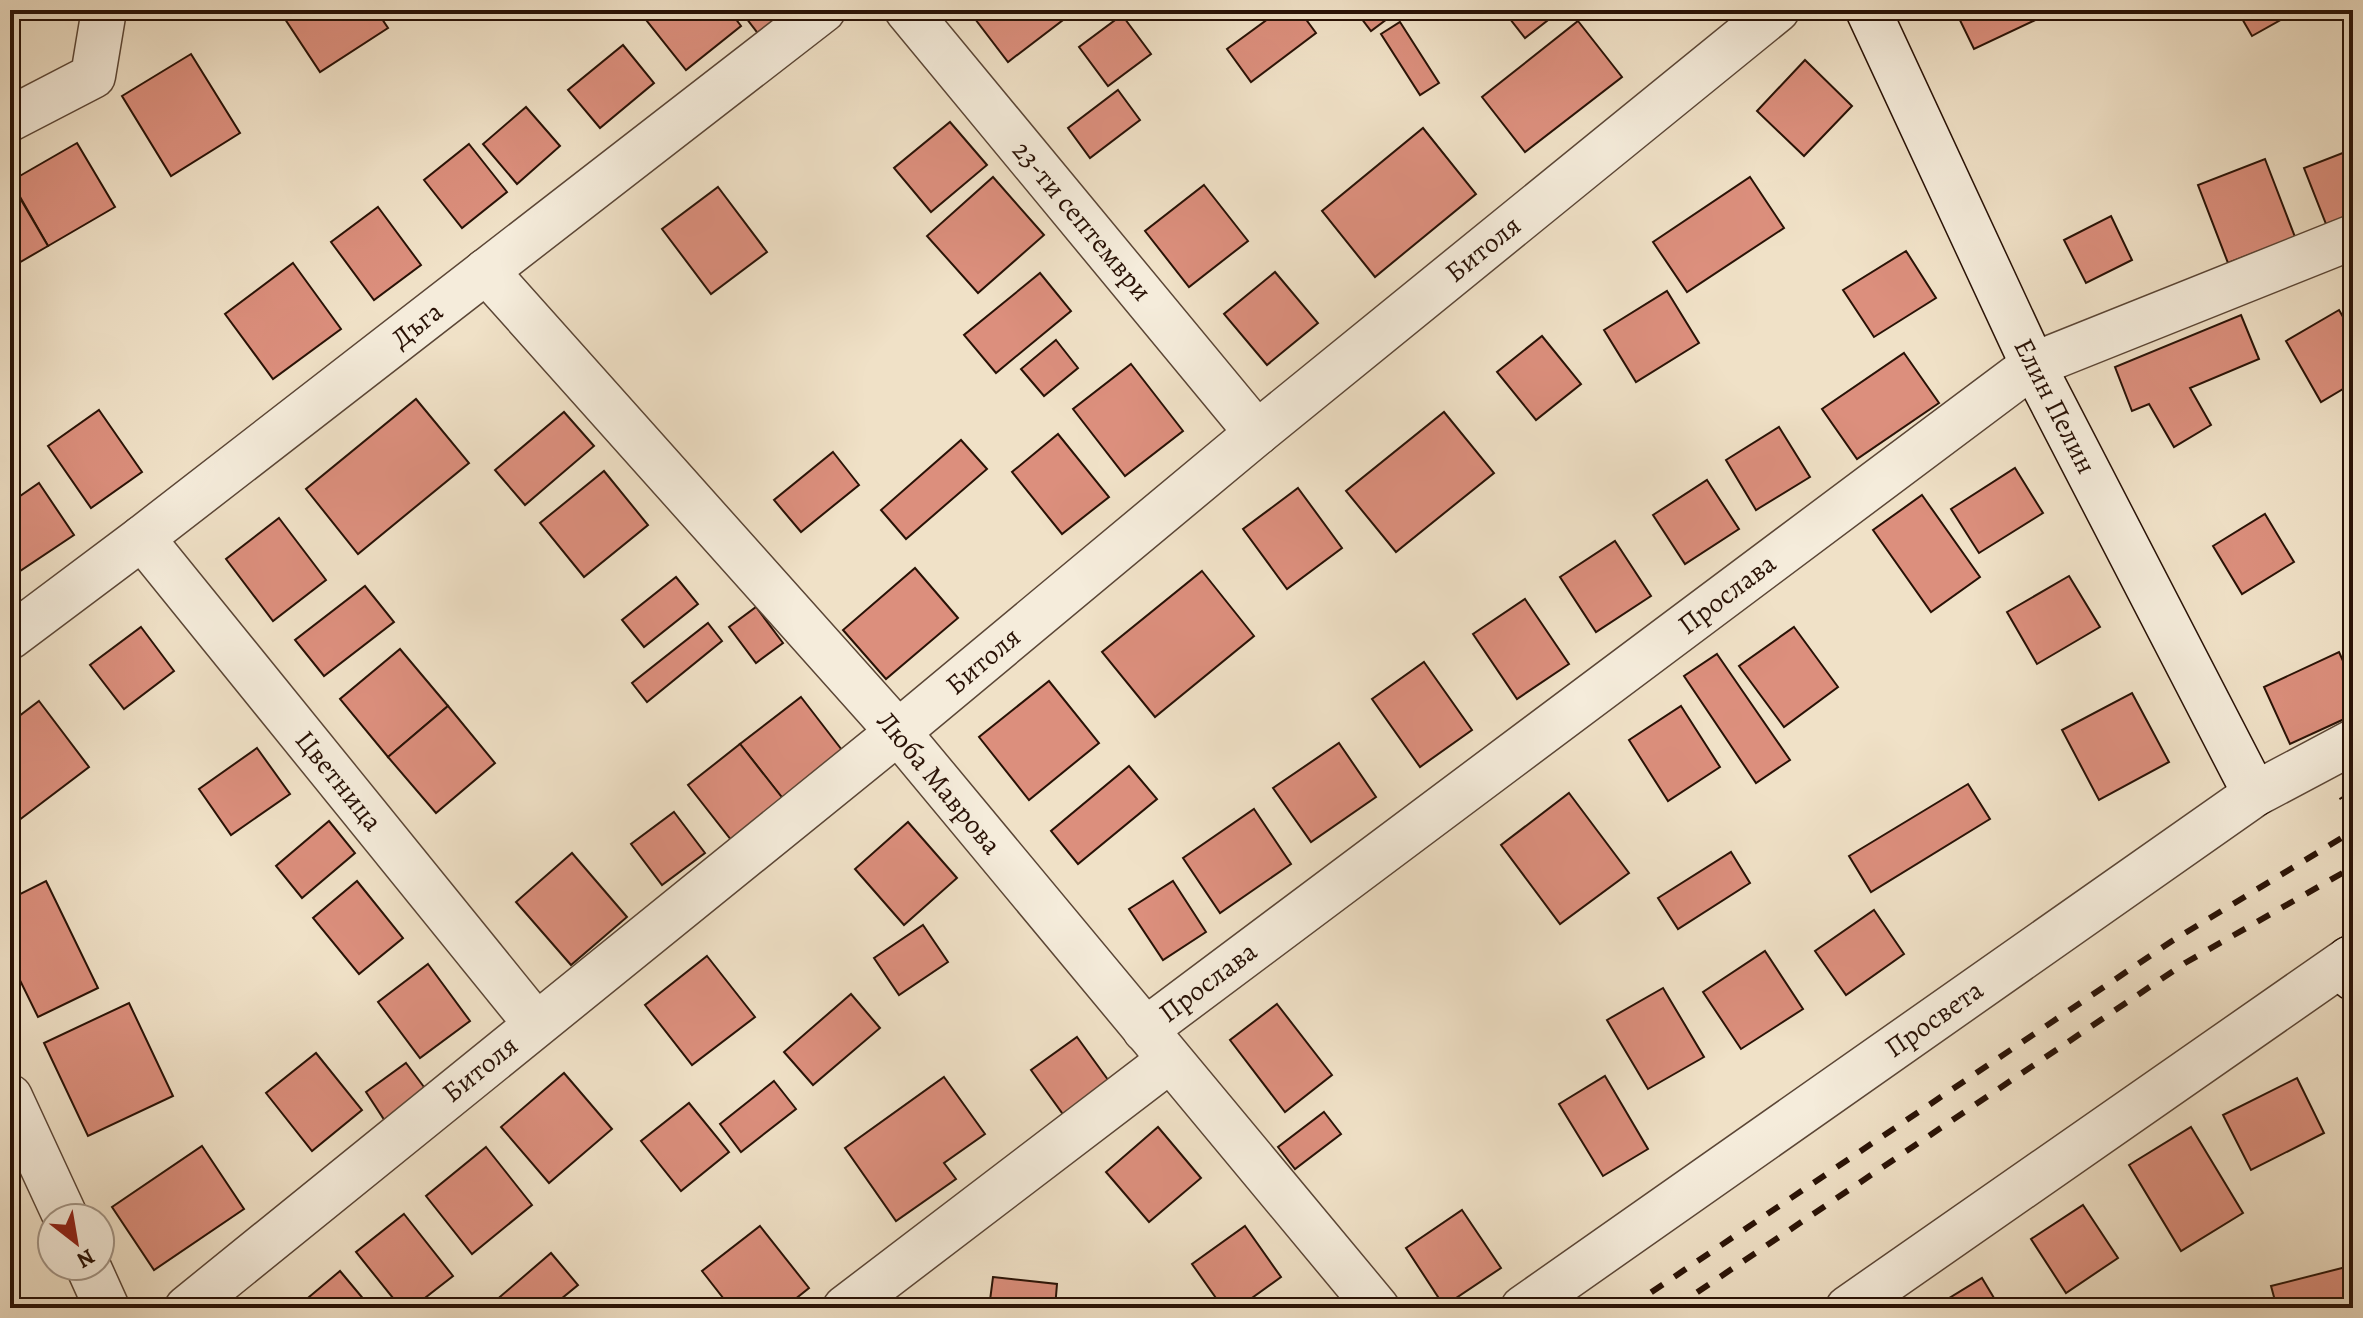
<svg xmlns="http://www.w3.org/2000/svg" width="2363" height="1318" viewBox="0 0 2363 1318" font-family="Alegreya,serif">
  <rect width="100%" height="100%" fill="#f0e1c7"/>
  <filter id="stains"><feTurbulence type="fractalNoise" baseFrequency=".0025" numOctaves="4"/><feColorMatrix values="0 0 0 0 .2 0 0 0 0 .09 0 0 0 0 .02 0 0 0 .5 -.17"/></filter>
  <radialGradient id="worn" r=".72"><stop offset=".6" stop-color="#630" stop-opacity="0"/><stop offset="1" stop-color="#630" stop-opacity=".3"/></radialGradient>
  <g fill="#dc8f7d" stroke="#291206" stroke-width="2">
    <polygon points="279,10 376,10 388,28 320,72"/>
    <polygon points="641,10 729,10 741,26 686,70 639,11"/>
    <polygon points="740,10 796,10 760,36"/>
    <polygon points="978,10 1055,10 1063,20 1008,62 972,15"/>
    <polygon points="1280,10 1299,10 1316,33 1251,82 1227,49"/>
    <polygon points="1355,10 1399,10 1371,31"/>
    <polygon points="1503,10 1561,10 1525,38"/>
    <polygon points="1955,10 2041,10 2044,16 1974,49"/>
    <polygon points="2237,10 2291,10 2293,13 2252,36"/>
    <polygon points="1122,15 1151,54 1108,86 1079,47"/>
    <polygon points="1578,21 1622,77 1525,152 1482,97"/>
    <polygon points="1400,22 1439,83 1420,95 1381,34"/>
    <polygon points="623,45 654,83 600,128 568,90"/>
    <polygon points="191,54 240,133 171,176 122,96"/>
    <polygon points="10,60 19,80 10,85"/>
    <polygon points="1805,60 1852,106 1804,156 1757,111"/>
    <polygon points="1118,90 1140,120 1090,158 1068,128"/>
    <polygon points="526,107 560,146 517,184 483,144"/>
    <polygon points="950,122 987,165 931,212 894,168"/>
    <polygon points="1423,128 1476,194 1375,277 1322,211"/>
    <polygon points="77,143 115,207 48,246 11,181"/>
    <polygon points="469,144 507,192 462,228 424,180"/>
    <polygon points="2353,149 2353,214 2326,224 2304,168"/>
    <polygon points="2265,159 2295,237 2228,263 2198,185"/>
    <polygon points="993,177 1044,235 978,293 927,236"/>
    <polygon points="1750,177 1784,228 1687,292 1653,242"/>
    <polygon points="10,181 48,246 10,268"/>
    <polygon points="1204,185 1248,241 1189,287 1145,231"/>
    <polygon points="718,187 767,252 711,294 662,229"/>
    <polygon points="378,207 421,265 374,300 331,242"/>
    <polygon points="2111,216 2132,260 2086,283 2064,240"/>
    <polygon points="1906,251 1936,298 1874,337 1843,290"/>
    <polygon points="293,263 341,329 273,379 225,314"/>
    <polygon points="1275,272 1318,323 1267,365 1224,314"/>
    <polygon points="1040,273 1071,311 996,373 964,335"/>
    <polygon points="1667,291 1699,343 1636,382 1604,330"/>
    <polygon points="2339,310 2353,334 2353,383 2321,402 2286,341"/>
    <polygon points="2241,315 2259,359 2190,388 2211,425 2174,447 2149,404 2132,411 2115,367"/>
    <polygon points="1542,336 1581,384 1536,420 1497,372"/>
    <polygon points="1056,340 1078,368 1044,396 1021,369"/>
    <polygon points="1904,353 1939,403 1857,459 1822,409"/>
    <polygon points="1131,364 1183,431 1125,476 1073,409"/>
    <polygon points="416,399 469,463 358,554 306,489"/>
    <polygon points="99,410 142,472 91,508 48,446"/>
    <polygon points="564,412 594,446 525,505 495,470"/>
    <polygon points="1444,412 1494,473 1396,552 1346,491"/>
    <polygon points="1779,427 1810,477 1756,510 1726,460"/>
    <polygon points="1058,434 1109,497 1062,534 1012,472"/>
    <polygon points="961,440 987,469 906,539 881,510"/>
    <polygon points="833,452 859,485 801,532 774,500"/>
    <polygon points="2015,468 2043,513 1979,553 1951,509"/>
    <polygon points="604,471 648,525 584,577 540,523"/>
    <polygon points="1707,480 1739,529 1685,564 1653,515"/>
    <polygon points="39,483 74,535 17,573 10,562 10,503"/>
    <polygon points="1298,488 1342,548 1287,589 1243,529"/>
    <polygon points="1922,495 1980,577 1931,612 1873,530"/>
    <polygon points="2265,514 2294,562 2242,594 2213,546"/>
    <polygon points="279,518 326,580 273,621 226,559"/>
    <polygon points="1615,541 1651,596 1596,632 1560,577"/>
    <polygon points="915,568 958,618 886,679 843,630"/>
    <polygon points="1202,571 1254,636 1155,717 1102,652"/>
    <polygon points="2069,576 2100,627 2037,664 2007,612"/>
    <polygon points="676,577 698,604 644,647 622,620"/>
    <polygon points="365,586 394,622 324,676 295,640"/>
    <polygon points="1525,599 1569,664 1517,699 1473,634"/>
    <polygon points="756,607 783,643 756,663 729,627"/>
    <polygon points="708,623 722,641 647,702 632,683"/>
    <polygon points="141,627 174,671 124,709 90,665"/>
    <polygon points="1794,627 1838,687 1784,727 1739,666"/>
    <polygon points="400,649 448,706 388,757 340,699"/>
    <polygon points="2339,652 2353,683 2353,715 2290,744 2264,687"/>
    <polygon points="1717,654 1790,760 1756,783 1684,676"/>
    <polygon points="1424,662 1472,730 1420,767 1372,699"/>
    <polygon points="1049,681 1099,743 1029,800 979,737"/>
    <polygon points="2132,693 2169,762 2099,800 2062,730"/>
    <polygon points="801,697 845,754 784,800 740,744"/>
    <polygon points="39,701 89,767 10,827 10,723"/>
    <polygon points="448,706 495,763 436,813 388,757"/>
    <polygon points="1681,706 1720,767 1668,801 1629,740"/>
    <polygon points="1339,743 1376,797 1311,842 1273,788"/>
    <polygon points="740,744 784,800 732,841 688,785"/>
    <polygon points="257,748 290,794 231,835 199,789"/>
    <polygon points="1129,766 1157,799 1078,864 1051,831"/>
    <polygon points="1968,784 1990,819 1871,892 1849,856"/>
    <polygon points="1569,793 1629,873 1560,924 1501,845"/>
    <polygon points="1254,809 1291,864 1220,913 1183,858"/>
    <polygon points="674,812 705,853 662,885 631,844"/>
    <polygon points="329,821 355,853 302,898 276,866"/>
    <polygon points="908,822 957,878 904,925 855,869"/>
    <polygon points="1731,852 1750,883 1678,929 1658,898"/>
    <polygon points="572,853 627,917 571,965 516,902"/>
    <polygon points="46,881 98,988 38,1017 10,960 10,899"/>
    <polygon points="357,881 403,938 359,974 313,918"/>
    <polygon points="1173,881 1206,932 1163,960 1129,909"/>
    <polygon points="1874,910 1904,954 1846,995 1815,951"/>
    <polygon points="923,925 948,962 899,995 874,958"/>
    <polygon points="1765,951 1803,1009 1741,1049 1703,992"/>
    <polygon points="707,956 755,1017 692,1065 645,1005"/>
    <polygon points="428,964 470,1021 420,1058 378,1002"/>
    <polygon points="1663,988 1704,1057 1648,1089 1607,1020"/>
    <polygon points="851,994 880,1028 813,1085 784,1052"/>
    <polygon points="129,1003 173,1096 88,1136 44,1043"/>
    <polygon points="1277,1004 1332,1075 1285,1112 1230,1040"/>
    <polygon points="1077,1037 1111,1084 1065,1117 1031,1070"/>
    <polygon points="316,1053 362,1110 312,1151 266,1093"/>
    <polygon points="406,1063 427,1091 385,1121 366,1092"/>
    <polygon points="564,1073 612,1129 549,1183 501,1127"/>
    <polygon points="1605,1076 1648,1149 1603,1176 1559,1104"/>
    <polygon points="944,1077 985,1134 944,1163 956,1179 896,1221 845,1148"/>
    <polygon points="2297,1078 2324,1133 2251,1170 2223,1115"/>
    <polygon points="774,1081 796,1109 741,1152 720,1124"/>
    <polygon points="689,1103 729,1152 681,1191 641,1141"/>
    <polygon points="1324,1112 1341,1134 1295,1169 1278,1147"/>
    <polygon points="1158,1127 1201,1178 1149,1222 1106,1172"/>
    <polygon points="2191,1127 2243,1213 2181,1251 2129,1165"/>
    <polygon points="202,1146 244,1209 154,1270 112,1207"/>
    <polygon points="486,1147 532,1205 472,1254 426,1196"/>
    <polygon points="2083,1205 2118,1258 2066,1293 2031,1239"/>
    <polygon points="1462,1210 1501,1268 1444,1306 1406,1248"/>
    <polygon points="404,1214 453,1276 412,1308 401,1308 356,1252"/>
    <polygon points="760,1226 809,1288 784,1308 731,1308 702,1271"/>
    <polygon points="1245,1226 1281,1277 1238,1308 1223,1308 1192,1264"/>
    <polygon points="551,1253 578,1285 550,1308 487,1308"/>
    <polygon points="2350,1266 2353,1277 2353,1308 2277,1308 2271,1286"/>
    <polygon points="340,1271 371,1308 296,1308"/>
    <polygon points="993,1277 1057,1284 1055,1308 989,1308"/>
    <polygon points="1982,1278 2000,1308 1933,1308"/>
  </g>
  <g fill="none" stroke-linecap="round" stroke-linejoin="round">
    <defs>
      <g id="street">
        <polyline points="907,10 1257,433"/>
        <polyline points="10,119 93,76 104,10"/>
        <polyline points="486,271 898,732 1377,1308"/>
        <polyline points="142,538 536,1024"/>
        <polyline points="10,637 142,538 823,10"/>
        <polyline points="1145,1030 2033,365 2353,237"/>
        <polyline points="10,1097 66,1218"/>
        <polyline points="88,1266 107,1308"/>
        <polyline points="187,1308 898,732 1257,433 1777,10"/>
        <polyline points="845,1308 1170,1060"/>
        <polyline points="1523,1308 2255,794 2353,742"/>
        <polyline points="1848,1308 2349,959"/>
      </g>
      <g id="secondary">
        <polyline points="1868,10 2033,365 2255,794"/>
        <polyline points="2353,957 2349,959 2353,978"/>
      </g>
    </defs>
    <use href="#street" stroke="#5b4636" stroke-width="47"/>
    <use href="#secondary" stroke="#291206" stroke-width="47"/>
    <polyline stroke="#291206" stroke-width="5" stroke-dasharray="2 4" stroke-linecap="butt" points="2341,797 2353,816"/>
    <use href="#street" stroke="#f5ecdb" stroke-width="44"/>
    <use href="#secondary" stroke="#f5ecdb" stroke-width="44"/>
    <g stroke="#291206" stroke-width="6" stroke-dasharray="14 14" stroke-linecap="butt">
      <polyline points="1628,1308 2172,941 2353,831"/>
      <polyline points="1674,1308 2185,963 2353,867"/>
    </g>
  </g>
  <g text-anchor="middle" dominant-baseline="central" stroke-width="6" stroke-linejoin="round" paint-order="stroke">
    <g font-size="28" fill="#291206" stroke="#f5ecdb">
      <text transform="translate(1082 221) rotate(50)">23-ти септември</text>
      <text transform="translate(1483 249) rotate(-39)">Битоля</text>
      <text transform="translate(417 325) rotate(-38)">Дъга</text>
      <text transform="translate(2055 406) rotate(63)">Елин Пелин</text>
      <text transform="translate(1727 594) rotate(-37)">Прослава</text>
      <text transform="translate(983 661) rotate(-40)">Битоля</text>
      <text transform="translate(339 781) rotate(51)">Цветница</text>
      <text transform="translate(939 783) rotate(50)">Люба Маврова</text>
      <text transform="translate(1208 982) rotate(-37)">Прослава</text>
      <text transform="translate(1934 1019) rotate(-35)">Просвета</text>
      <text transform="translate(480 1069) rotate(-39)">Битоля</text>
    </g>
  </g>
  <rect width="2363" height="1318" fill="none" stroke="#f0e1c7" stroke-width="40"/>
  <rect x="12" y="12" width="2339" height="1294" fill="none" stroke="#291206" stroke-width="4"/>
  <rect x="20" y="20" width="2323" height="1278" fill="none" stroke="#291206" stroke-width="2"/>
  <g transform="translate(76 1242) rotate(149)"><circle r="38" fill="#f5ecdb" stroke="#a39586" stroke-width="2"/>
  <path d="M0-6L14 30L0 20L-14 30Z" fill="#8f2418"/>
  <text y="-12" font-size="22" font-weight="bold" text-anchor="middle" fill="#291206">N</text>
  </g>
  <rect width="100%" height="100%" filter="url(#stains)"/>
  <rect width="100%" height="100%" fill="url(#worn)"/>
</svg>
